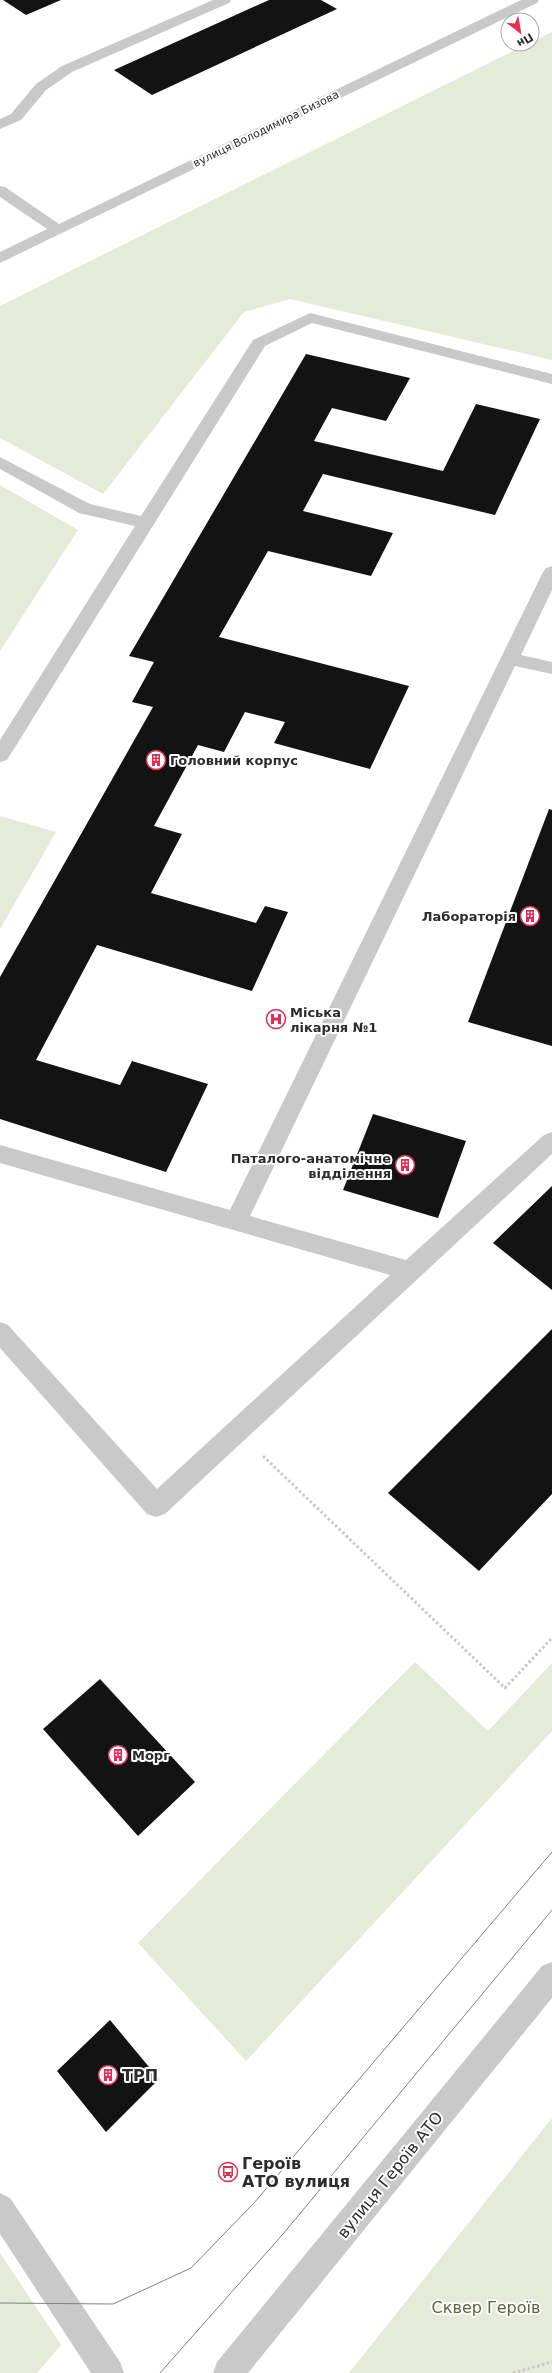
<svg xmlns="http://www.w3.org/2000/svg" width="552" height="2373" viewBox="0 0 552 2373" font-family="'DejaVu Sans',sans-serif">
  <rect width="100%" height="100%" fill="#fff"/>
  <g fill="#e5ead9">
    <polygon points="552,32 552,360 290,299 244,312 103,494 0,438 0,306 527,44 532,44 532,42"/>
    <polygon points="0,485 78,530 0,651"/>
    <polygon points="0,816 56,832 0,929"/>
    <polygon points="415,1662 488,1731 552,1663 552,1731 246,2061 138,1943"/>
    <polygon points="552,2118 552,2373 349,2373"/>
    <polygon points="0,2253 61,2345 37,2373 0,2373"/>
  </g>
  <g fill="#131313">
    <polygon points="3,0 61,0 26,15"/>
    <polygon points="269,0 321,0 337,9 152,95 114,70"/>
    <polygon points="306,354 410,378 386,421 332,408 314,441 443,471 476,404 540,419 495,515 323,474 303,511 393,533 371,576 268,551 219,637 409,686 370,769 274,743 285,722 245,712 224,752 198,745 154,826 182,834 151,893 256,923 265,906 288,912 252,991 97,945 36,1060 120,1085 132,1061 208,1084 166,1172 0,1119 0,977 153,707 132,702 154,662 129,656"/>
    <polygon points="549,809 552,810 552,1046 468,1022"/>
    <polygon points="373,1114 466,1141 438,1218 343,1190"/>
    <polygon points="552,1186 552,1290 493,1243"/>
    <polygon points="552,1329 552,1494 479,1571 388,1493"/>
    <polygon points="100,1679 195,1782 138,1836 43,1729"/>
    <polygon points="110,2020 159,2079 106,2132 57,2071"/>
  </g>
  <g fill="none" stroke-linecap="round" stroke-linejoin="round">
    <g stroke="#c9c9c9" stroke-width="3" stroke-dasharray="2.5 2.5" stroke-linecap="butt">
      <polyline points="263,1456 505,1688 552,1638"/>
      <polyline points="513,2373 552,2362"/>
    </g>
    <g fill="#c9c9c9" fill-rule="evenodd">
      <polygon points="213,0 231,0 229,3 72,72 46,90 21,120 0,129 0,119 11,114 36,84 62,66"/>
      <polygon points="521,0 539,0 537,3 0,263 0,252 47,229 0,197 0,186 5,187 59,224"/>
      <polygon points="310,313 552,374 552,384 312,323 265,346 7,760 0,762 0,740 135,526 79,513 0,469 0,457 90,504 141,516 253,340"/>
      <polygon points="552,566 552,590 521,655 552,662 552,674 515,666 250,1216 406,1260 544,1135 552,1132 552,1154 165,1514 156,1517 147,1514 0,1348 0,1322 8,1325 157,1489 390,1275 0,1163 0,1145 230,1210 543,572 546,568"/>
      <polygon points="552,1962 552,1998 248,2373 213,2373 217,2362 542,1966"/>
      <polygon points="0,2193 10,2198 120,2362 124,2373 91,2373 0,2234"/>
    </g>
    <g stroke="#818181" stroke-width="1">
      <polyline points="0,2303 113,2304 191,2268 254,2203 552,1852"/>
      <polyline points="160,2373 283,2234 552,1910"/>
    </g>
  </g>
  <defs>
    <symbol id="building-ring" viewBox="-11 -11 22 22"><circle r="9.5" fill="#fff" stroke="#e42d56" stroke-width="1.5"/><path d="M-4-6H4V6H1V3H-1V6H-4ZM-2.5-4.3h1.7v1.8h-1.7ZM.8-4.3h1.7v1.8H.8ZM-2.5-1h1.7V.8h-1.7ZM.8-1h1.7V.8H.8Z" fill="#e42d56"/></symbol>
    <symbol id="hospital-ring" viewBox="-11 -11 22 22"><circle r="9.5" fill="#fff" stroke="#e42d56" stroke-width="1.5"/><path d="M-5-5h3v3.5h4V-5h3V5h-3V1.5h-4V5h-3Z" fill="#e42d56"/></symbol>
    <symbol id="bus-ring" viewBox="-11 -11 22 22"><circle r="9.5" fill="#fff" stroke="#e42d56" stroke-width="1.5"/><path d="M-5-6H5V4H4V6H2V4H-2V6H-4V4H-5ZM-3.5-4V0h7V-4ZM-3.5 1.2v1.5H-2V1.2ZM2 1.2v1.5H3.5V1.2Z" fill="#e42d56"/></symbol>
  </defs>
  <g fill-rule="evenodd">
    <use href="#building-ring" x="145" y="749" width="22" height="22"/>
    <use href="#building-ring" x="519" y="905" width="22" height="22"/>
    <use href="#hospital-ring" x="265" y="1008" width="22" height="22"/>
    <use href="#building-ring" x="394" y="1154" width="22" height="22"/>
    <use href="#building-ring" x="107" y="1744" width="22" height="22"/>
    <use href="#building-ring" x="97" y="2064" width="22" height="22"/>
    <use href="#bus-ring" x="217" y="2161" width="22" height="22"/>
  </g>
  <g text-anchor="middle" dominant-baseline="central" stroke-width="4" stroke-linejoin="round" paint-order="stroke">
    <g font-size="11" fill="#2c2c2c" stroke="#fff">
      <text transform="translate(266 129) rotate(-26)">вулиця Володимира Бизова</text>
    </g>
    <g font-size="13" font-weight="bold" fill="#2c2c2c" stroke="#fff" text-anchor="start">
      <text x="170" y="760">Головний корпус</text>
      <text x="516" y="916" text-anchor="end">Лабораторія</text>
      <text x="290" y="1012">Міська<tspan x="290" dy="15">лікарня №1</tspan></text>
      <text x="391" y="1158" text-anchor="end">Паталого-анатомічне<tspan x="391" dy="15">відділення</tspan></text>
      <text x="132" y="1755">Морг</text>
    </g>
    <g font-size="16" font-weight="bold" fill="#2c2c2c" stroke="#fff" text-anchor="start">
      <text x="122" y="2075">ТРП</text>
      <text x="242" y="2163">Героїв<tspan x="242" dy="18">АТО вулиця</tspan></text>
    </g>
    <g font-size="16" fill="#2c2c2c" stroke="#fff">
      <text transform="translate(390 2175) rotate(-51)">вулиця Героїв АТО</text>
    </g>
    <g font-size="16" fill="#56673a" stroke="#fff">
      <text x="486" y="2307">Сквер Героїв</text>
    </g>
  </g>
  <g transform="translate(520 32) rotate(149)"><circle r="19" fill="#ffffff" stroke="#ababab"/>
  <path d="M0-3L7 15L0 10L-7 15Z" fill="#e42d56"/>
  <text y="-6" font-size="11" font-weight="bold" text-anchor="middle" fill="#2c2c2c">Пн</text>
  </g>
</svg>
